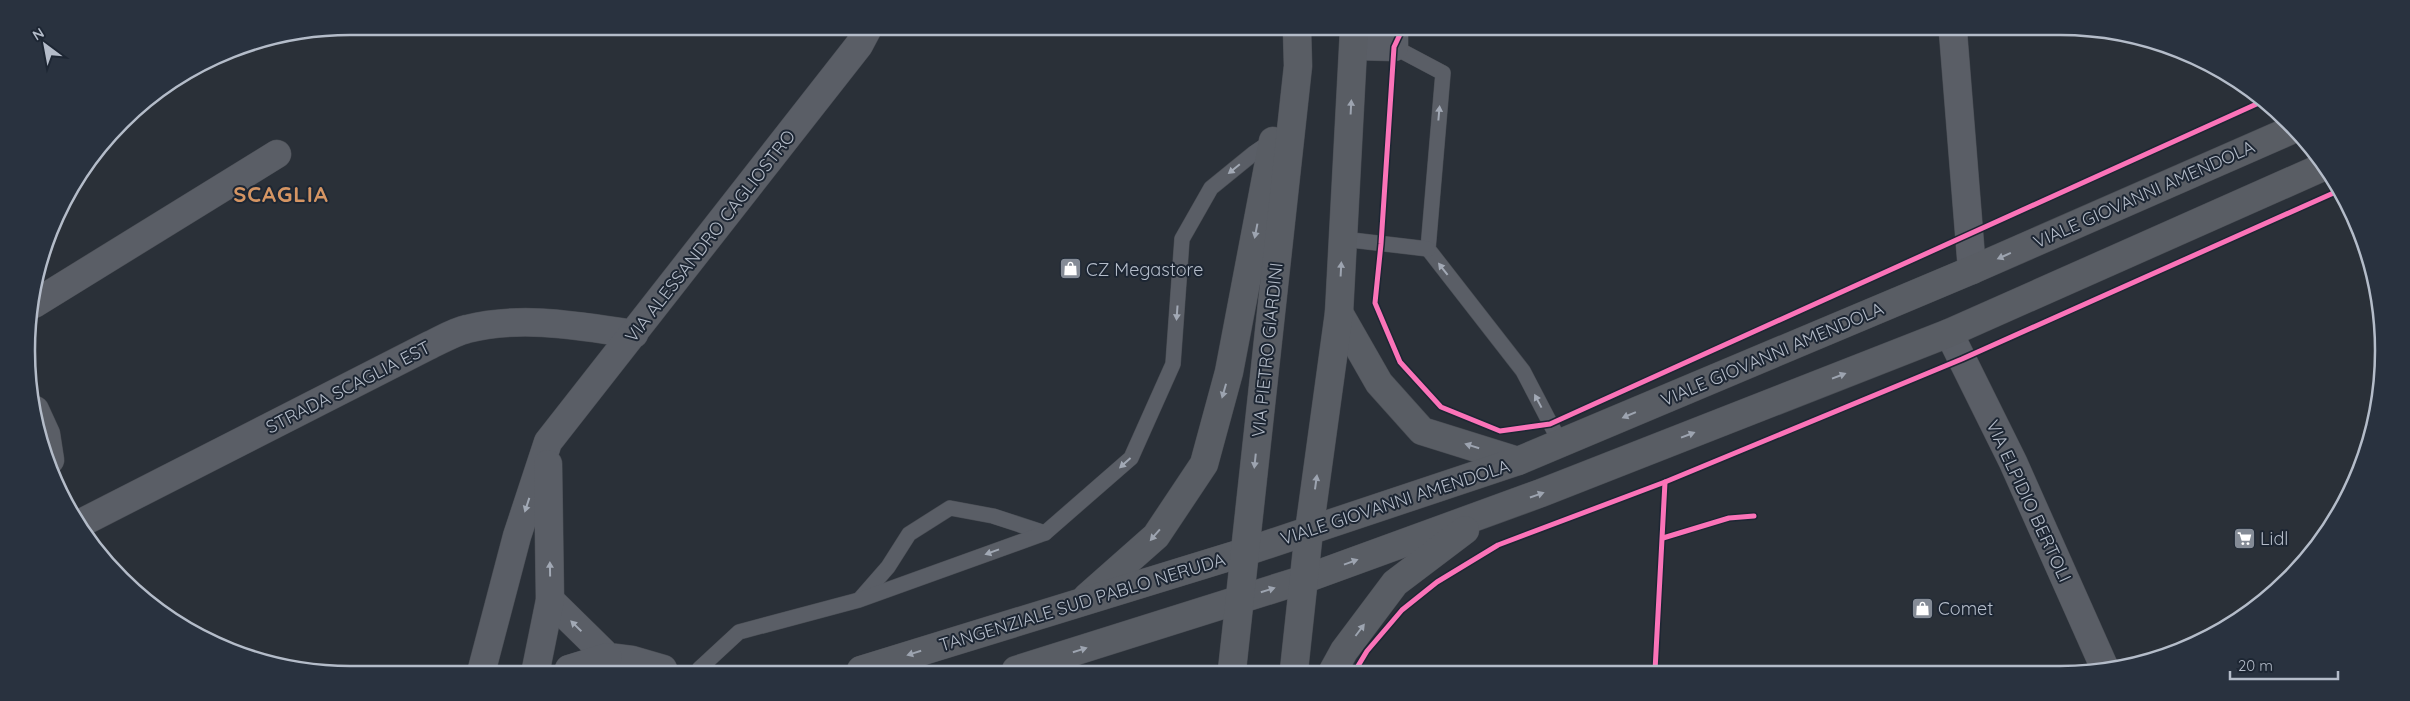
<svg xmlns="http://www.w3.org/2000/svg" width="2410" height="701" viewBox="0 0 2410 701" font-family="Quicksand,sans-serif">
  <rect width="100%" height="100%" fill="#2a3038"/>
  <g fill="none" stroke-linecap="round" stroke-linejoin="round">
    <defs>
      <g id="lane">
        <polyline points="1394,47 1443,73 1428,249 1523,371 1561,444"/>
        <polyline points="1343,239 1428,249"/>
        <polyline points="860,599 888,567 909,534 950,508 993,516 1045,533"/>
        <polyline points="699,669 739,632 859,600 1045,533 1131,458 1173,364 1182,239 1211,188 1254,153 1273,140"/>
      </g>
      <g id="street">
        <polyline points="1953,32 1972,270"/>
        <polyline points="1355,46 1394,47 1394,30"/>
        <polyline points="34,304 277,154"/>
        <polyline points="1949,333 2013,462 2106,671"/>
        <polyline points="35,410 46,434 50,460"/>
        <path d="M81,523L428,346C441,340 454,332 467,329C522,315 579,326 634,334"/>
        <polyline points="550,600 608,657 632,660 663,669"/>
        <polyline points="482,669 517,536 548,442 859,45 868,28"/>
        <polyline points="536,669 550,600 548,464"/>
        <polyline points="569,669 608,657"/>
      </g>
      <g id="secondary">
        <polyline points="1339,313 1379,383 1422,431 1518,461"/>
        <polyline points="1087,597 1156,536 1204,464 1229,372 1273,141"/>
        <polyline points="861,670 1245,552 1518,461 1972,270 2289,131"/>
        <polyline points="1016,670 1305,579 1541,493 1949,333 2325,166"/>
        <polyline points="1232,670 1298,66 1297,30"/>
        <polyline points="1294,670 1309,531 1339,313 1354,30"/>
        <polyline points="1333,671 1344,651 1395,583 1465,530"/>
      </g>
    </defs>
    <use href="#lane" stroke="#484c53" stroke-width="16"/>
    <use href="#street" stroke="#484c53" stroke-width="29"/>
    <use href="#secondary" stroke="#484c53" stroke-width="29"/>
    <use href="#lane" stroke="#5a5e66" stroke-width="15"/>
    <use href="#street" stroke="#5a5e66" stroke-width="28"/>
    <use href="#secondary" stroke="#595d64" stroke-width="28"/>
    <defs>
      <g id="cycleway">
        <polyline points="1402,30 1394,47 1381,244 1375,303 1400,362 1441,407 1500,431 1550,424 2261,102"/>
        <polyline points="1663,538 1729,518 1754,516"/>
        <polyline points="1355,671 1367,651 1402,610 1437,582 1498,545 1665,482 1962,359 2338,191"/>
        <polyline points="1655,671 1665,482"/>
      </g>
    </defs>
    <use href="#cycleway" stroke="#1d2633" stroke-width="8"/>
    <use href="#cycleway" stroke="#fb73b8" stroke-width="5"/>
  </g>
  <defs><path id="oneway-solid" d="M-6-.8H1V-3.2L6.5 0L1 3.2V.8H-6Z" transform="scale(1.25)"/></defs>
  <g fill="#9da4b0">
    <use href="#oneway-solid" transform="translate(1351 107) rotate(-87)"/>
    <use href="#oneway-solid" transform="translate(1256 231) rotate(101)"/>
    <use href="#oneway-solid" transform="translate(2004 256) rotate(156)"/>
    <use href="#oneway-solid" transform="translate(1341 269) rotate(-87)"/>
    <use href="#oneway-solid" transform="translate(1839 376) rotate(-21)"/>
    <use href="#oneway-solid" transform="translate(1224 391) rotate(106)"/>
    <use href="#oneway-solid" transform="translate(1629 415) rotate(157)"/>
    <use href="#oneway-solid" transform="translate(1688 435) rotate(-21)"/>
    <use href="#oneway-solid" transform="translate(1472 446) rotate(-163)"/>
    <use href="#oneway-solid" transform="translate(1255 461) rotate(96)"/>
    <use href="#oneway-solid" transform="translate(1316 482) rotate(-82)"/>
    <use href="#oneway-solid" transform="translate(1537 495) rotate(-19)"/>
    <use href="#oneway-solid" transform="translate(1155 535) rotate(131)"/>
    <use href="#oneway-solid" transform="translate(1351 562) rotate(-20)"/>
    <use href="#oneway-solid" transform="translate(1268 590) rotate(-17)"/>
    <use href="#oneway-solid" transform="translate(1360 630) rotate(-53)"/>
    <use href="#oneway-solid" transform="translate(1080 650) rotate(-18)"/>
    <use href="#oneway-solid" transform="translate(914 653) rotate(163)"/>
  </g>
  <g fill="#a2a9b5">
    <use href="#oneway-solid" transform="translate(1439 113) rotate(-85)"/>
    <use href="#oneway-solid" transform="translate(1234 169) rotate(141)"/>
    <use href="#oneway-solid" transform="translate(1443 269) rotate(-128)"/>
    <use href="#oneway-solid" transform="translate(1177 313) rotate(94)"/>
    <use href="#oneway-solid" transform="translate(1538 401) rotate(-118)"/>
    <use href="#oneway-solid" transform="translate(1125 463) rotate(138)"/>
    <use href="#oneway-solid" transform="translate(527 505) rotate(108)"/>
    <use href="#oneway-solid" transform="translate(992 552) rotate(160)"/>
    <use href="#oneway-solid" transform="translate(550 569) rotate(-91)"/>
    <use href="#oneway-solid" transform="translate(576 626) rotate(-136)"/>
  </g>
  <defs>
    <symbol id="shop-square" viewBox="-11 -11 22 22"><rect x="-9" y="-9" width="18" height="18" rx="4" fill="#848b96" stroke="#1d2633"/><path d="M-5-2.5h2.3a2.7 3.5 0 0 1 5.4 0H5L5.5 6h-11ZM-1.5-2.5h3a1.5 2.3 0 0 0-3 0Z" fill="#fff"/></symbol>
    <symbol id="supermarket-square" viewBox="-11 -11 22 22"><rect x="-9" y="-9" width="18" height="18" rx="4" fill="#848b96" stroke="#1d2633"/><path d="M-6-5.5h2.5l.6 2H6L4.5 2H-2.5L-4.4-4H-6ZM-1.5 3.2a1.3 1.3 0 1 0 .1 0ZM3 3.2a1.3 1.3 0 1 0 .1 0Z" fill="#fff"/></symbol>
  </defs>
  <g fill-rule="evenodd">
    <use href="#shop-square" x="1058" y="256" width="25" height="25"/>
    <use href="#supermarket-square" x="2232" y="526" width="25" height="25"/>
    <use href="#shop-square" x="1910" y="596" width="25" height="25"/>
  </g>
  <g text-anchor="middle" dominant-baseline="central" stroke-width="4" stroke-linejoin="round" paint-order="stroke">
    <g font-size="18" fill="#b4bcc9" stroke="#1d2633">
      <text transform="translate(2144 194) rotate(-24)">VIALE GIOVANNI AMENDOLA</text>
      <text transform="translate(710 236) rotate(-52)">VIA ALESSANDRO CAGLIOSTRO</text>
      <text transform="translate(1267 350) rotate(-84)">VIA PIETRO GIARDINI</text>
      <text transform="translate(1772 354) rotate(-23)">VIALE GIOVANNI AMENDOLA</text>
      <text transform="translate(348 387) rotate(-27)">STRADA SCAGLIA EST</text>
      <text transform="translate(2029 501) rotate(65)">VIA ELPIDIO BERTOLI</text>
      <text transform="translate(1395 502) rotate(-18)">VIALE GIOVANNI AMENDOLA</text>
      <text transform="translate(1082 602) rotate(-17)">TANGENZIALE SUD PABLO NERUDA</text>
    </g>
    <g font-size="18" fill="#b4bcc9" stroke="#1d2633" text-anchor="start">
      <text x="1086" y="269">CZ Megastore</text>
      <text x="2260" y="538">Lidl</text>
      <text x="1938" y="608">Comet</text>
    </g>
    <g font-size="22" font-weight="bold" letter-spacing="1" fill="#d59563" stroke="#1d2633">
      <text x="281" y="194">SCAGLIA</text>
    </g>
  </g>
  <path d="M0 0H2410V701H0ZM350 35H2060A315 315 0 0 1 2375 350V351A315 315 0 0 1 2060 666H350A315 315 0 0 1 35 351V350A315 315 0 0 1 350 35Z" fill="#29323f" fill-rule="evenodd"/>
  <path fill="none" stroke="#b4bcc9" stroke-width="2.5" d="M350 35H2060A315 315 0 0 1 2375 350V351A315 315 0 0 1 2060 666H350A315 315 0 0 1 35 351V350A315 315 0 0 1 350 35Z"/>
  <g transform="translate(45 45) rotate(328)" stroke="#1d2633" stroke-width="4" paint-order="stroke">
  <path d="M0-4L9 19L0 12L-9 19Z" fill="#b4bcc9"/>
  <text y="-8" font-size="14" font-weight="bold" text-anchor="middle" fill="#b4bcc9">N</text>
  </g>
  <path d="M2230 671v8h108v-8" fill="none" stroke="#b4bcc9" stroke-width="2.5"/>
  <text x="2238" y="671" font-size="15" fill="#b4bcc9" stroke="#1d2633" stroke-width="4" paint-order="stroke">20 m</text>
</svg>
